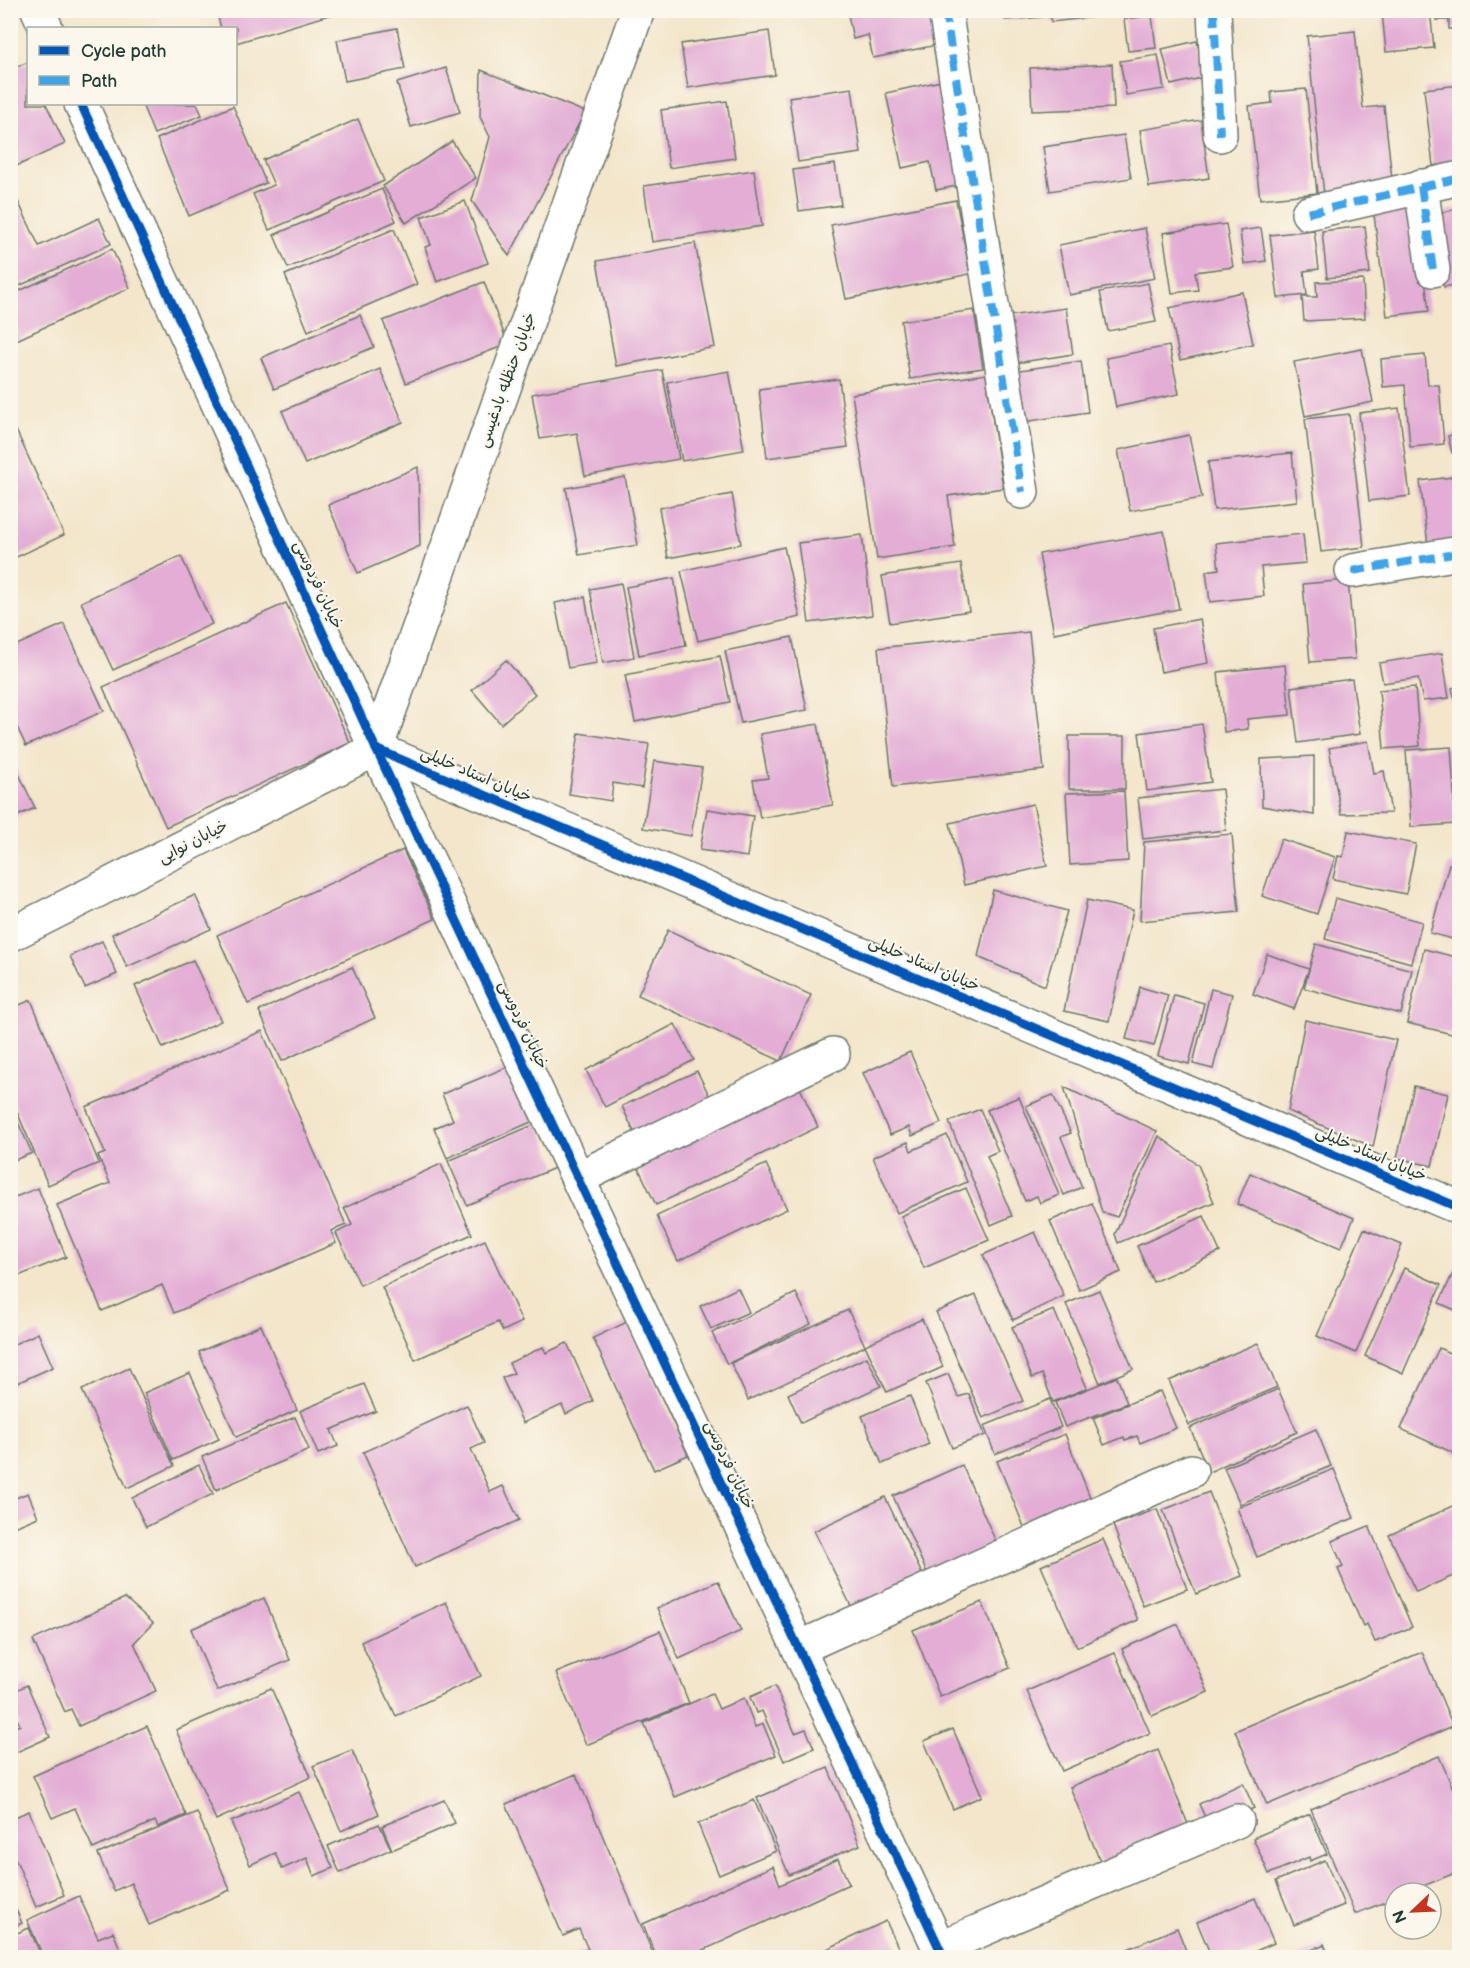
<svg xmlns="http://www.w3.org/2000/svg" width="1470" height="1968" viewBox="0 0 1470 1968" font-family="'Balsamiq Sans','Playpen Sans Arabic',sans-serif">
  <rect width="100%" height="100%" fill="#fbf7ec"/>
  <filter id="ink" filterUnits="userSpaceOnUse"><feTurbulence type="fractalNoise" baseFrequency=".0167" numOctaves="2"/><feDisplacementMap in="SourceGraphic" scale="12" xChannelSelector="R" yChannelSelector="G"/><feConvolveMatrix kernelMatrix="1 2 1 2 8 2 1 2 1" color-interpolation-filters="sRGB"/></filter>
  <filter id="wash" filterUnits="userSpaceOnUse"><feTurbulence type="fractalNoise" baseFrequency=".008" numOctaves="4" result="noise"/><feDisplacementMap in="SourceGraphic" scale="24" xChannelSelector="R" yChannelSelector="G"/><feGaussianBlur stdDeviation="1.35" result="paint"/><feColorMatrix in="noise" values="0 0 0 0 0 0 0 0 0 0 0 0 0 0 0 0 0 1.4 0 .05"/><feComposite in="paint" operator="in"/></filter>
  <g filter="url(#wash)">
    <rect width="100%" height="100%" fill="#f3e6cb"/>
    <g id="blocks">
      <g fill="#e3add5">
        <polygon points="216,10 342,10 342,11 236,43 236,28 221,28"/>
        <polygon points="847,10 935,10 942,44 873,58 868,35 853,39"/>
        <polygon points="1005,10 1042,10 1043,17 1005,20"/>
        <polygon points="1050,10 1103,10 1104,16 1051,22"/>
        <polygon points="1398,10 1430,10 1434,48 1386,52 1382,12"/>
        <polygon points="1436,10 1460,10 1460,29 1449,29 1449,20 1436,20"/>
        <polygon points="1152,16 1156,48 1128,51 1124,19"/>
        <polygon points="397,28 405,69 345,81 337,40"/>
        <polygon points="769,31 775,75 688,88 681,44"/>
        <polygon points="1355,31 1363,108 1384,106 1393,188 1324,195 1307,36"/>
        <polygon points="1197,41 1205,77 1171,85 1162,49"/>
        <polygon points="1158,55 1164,89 1126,95 1120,61"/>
        <polygon points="28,62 28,104 46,104 65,144 10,169 10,70"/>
        <polygon points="1112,64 1114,108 1032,111 1030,68"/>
        <polygon points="446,68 460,112 411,127 397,83"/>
        <polygon points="481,70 585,112 509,256 472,201 490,137 480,117"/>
        <polygon points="941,81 962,185 936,190 930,162 902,168 886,93"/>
        <polygon points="1460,85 1460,162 1433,166 1424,89"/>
        <polygon points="852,88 861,153 798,162 789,97"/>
        <polygon points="1306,89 1317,193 1260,199 1249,106 1272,103 1271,92"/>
        <polygon points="727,101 735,158 669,168 661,110"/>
        <polygon points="142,104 197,104 202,115 154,134"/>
        <polygon points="233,106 266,183 189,216 157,139"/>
        <polygon points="358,119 384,181 269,230 253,194 274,185 263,160"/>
        <polygon points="1201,120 1209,178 1149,187 1140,130"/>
        <polygon points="1124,135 1131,178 1050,191 1043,147"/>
        <polygon points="452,141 476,178 406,223 383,186"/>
        <polygon points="835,164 841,205 799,211 793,170"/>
        <polygon points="754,170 762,226 652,242 644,186"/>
        <polygon points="10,184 39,246 99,218 111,244 19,286 10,268"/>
        <polygon points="382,189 396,221 288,268 274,235"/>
        <polygon points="956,200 970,274 846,299 831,225"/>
        <polygon points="465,201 488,263 437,282 425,247 431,245 421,217"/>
        <polygon points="1415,202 1429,311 1387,316 1373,207"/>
        <polygon points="1460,209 1460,284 1444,287 1430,214"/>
        <polygon points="1226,224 1233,267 1195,272 1198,290 1172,293 1163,233"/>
        <polygon points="1365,226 1370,273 1327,278 1322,231"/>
        <polygon points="1145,228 1155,278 1069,295 1059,245"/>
        <polygon points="1261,228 1266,261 1244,264 1240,231"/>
        <polygon points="394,229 417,284 308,331 285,275"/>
        <polygon points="1314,230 1319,269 1304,271 1307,295 1278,298 1270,235"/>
        <polygon points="695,243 715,347 616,366 597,261"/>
        <polygon points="112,249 130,288 10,343 10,295"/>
        <polygon points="1363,280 1365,318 1304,321 1302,297 1317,297 1316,282"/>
        <polygon points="484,282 508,344 406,383 383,321"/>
        <polygon points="1148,283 1156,322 1108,331 1100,292"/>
        <polygon points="1242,292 1253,344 1180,360 1169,308"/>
        <polygon points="1066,308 1073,354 1009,364 1002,317"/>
        <polygon points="974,310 983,368 910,379 901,321"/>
        <polygon points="360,315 374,347 274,389 261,358"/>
        <polygon points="1169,346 1179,394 1116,407 1106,358"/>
        <polygon points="1362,349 1373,402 1305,416 1294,362"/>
        <polygon points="1425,355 1428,385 1439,385 1444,444 1410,447 1405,385 1383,387 1381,359"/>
        <polygon points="1081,361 1088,412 1017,423 1008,372"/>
        <polygon points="380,369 403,422 305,464 282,411"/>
        <polygon points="662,370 679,459 585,476 577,433 540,439 532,394"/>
        <polygon points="729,371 744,450 682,461 667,382"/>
        <polygon points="986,374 1003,488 948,496 955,547 877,559 852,394"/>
        <polygon points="839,379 848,447 767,458 759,389"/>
        <polygon points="1399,408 1410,496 1369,501 1359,413"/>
        <polygon points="1349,414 1364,547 1321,552 1305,419"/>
        <polygon points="16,430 64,535 10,560 10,433"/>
        <polygon points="1460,433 1460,452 1452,453 1448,436"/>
        <polygon points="1189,435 1202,498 1130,511 1118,450"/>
        <polygon points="1292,453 1297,501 1214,510 1208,462"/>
        <polygon points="418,467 420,546 358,573 328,505"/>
        <polygon points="1460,476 1460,541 1428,545 1420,481"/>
        <polygon points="625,477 638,545 579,555 566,488"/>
        <polygon points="732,494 741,544 668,558 659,508"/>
        <polygon points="1164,531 1179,609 1054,633 1039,554"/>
        <polygon points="1303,534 1306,563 1261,567 1264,596 1210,602 1206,571 1219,569 1216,543"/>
        <polygon points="862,535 872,615 809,623 798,543"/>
        <polygon points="784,547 800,617 698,641 681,571"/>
        <polygon points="181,556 212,624 113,670 81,602"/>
        <polygon points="961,564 969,611 890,623 882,576"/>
        <polygon points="674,578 686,646 639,655 626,587"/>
        <polygon points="1348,580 1355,659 1310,662 1303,584"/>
        <polygon points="621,583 634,657 603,663 590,589"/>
        <polygon points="585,597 597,663 568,668 555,603"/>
        <polygon points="286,603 350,743 166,827 103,687"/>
        <polygon points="1200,619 1208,663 1161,672 1153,628"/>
        <polygon points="64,624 104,711 26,746 10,712 10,648"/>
        <polygon points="1029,632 1044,770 893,787 878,648"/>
        <polygon points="792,637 807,710 741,723 725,651"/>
        <polygon points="1442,653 1449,698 1423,701 1418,678 1383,683 1379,663"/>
        <polygon points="720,656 730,702 635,722 625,675"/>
        <polygon points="506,660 535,694 501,724 472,690"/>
        <polygon points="1285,665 1290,715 1247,719 1248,729 1224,732 1218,672"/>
        <polygon points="1352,679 1360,734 1298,743 1291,687"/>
        <polygon points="1460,686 1460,716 1459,716 1452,688"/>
        <polygon points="1415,687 1420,746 1384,749 1379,690"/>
        <polygon points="818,724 833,805 760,818 753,780 768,778 760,734"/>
        <polygon points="1202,724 1211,782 1147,791 1139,733"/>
        <polygon points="579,733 649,744 642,788 613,783 611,801 569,794"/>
        <rect x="1069" y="736" width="56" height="53"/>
        <polygon points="1368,741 1374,773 1384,771 1391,813 1341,814 1329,748"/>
        <polygon points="1451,747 1456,824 1411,827 1406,750"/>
        <polygon points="10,755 35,808 10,819"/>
        <polygon points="1314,756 1314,815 1262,806 1261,759"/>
        <polygon points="654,761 702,768 691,836 643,828"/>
        <polygon points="1222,789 1226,830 1143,839 1138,798"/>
        <polygon points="1124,791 1128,861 1070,865 1066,793"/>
        <polygon points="1033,804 1047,866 964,885 950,823"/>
        <polygon points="707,809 753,816 747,857 700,850"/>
        <polygon points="1348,831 1416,844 1406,894 1333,879 1338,856 1343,857"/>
        <polygon points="1232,834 1239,912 1140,921 1144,842"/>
        <polygon points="1281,839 1335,857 1317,914 1262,896"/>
        <polygon points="403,850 435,919 248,1004 217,935"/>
        <polygon points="1449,864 1460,867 1460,941 1430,933"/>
        <polygon points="993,890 1067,911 1045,986 978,957"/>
        <polygon points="195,895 211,929 127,967 112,934"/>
        <polygon points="1335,898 1422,922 1411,963 1325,939"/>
        <polygon points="1087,900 1133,910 1109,1021 1064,1011"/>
        <polygon points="668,930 811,995 781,1061 638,995"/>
        <polygon points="102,941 117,974 85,988 70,956"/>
        <polygon points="1316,944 1412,970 1401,1014 1304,988"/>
        <polygon points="1424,949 1460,958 1460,1036 1407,1023"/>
        <polygon points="1267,954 1309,969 1294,1009 1253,994"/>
        <polygon points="193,960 221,1021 163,1048 135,986"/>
        <polygon points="352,967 375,1018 282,1061 259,1011"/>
        <polygon points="1140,987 1168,995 1154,1046 1126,1039"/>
        <polygon points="1211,989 1232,994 1213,1069 1193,1064"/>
        <polygon points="1174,995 1204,1003 1189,1064 1158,1056"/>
        <polygon points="31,1000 99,1163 48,1185 10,1095 10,1009"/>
        <polygon points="1305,1020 1396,1040 1373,1147 1288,1111"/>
        <polygon points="675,1024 694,1060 605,1107 586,1070"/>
        <polygon points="262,1031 346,1225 331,1231 336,1243 174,1313 162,1285 102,1311 57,1205 110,1183 98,1156 105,1153 86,1107"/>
        <polygon points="910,1052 941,1123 912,1136 909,1127 890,1135 863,1073"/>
        <polygon points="512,1065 536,1120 447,1158 434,1128 453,1120 442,1094"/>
        <polygon points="697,1071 711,1099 635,1134 622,1106"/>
        <polygon points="1414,1086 1448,1094 1432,1166 1397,1158"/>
        <polygon points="1064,1087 1157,1131 1117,1217 1102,1212"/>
        <polygon points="800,1088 818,1127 656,1205 638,1167"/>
        <polygon points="1053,1095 1071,1133 1061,1137 1082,1187 1064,1195 1026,1106"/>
        <polygon points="1019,1097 1059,1195 1040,1203 1037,1196 1025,1201 987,1110"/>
        <polygon points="10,1105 32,1153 10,1162"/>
        <polygon points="980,1109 998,1151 987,1156 1012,1216 991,1225 949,1122"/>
        <polygon points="538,1123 557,1167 467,1205 448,1161"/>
        <polygon points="947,1135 967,1182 897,1213 873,1157 908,1142 911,1151"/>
        <polygon points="1159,1136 1198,1165 1214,1202 1118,1243 1115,1234"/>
        <polygon points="441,1164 472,1234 360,1285 336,1233 352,1225 344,1208"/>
        <polygon points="766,1164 787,1209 678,1261 657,1216"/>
        <polygon points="1250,1173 1354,1218 1341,1248 1237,1204"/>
        <polygon points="38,1188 66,1257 11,1279 10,1199"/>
        <polygon points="966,1188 989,1240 924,1268 901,1216"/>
        <polygon points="1092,1203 1121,1272 1079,1290 1050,1221"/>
        <polygon points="1204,1216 1220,1252 1153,1282 1137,1246"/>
        <polygon points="1364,1229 1402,1245 1356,1353 1317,1336"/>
        <polygon points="1035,1232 1064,1296 1013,1320 983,1255"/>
        <polygon points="485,1240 522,1322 503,1331 498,1322 415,1360 382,1287"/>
        <polygon points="1404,1268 1441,1285 1403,1373 1365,1356"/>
        <polygon points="1454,1271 1460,1273 1460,1312 1439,1303"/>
        <polygon points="738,1288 749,1312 711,1329 700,1306"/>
        <polygon points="1099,1290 1133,1369 1100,1383 1066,1304"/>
        <polygon points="796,1293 811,1324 727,1364 712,1333"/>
        <polygon points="976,1295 1023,1401 983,1418 936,1312"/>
        <polygon points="848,1310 865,1346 748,1400 731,1363"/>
        <polygon points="1054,1310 1087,1388 1053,1402 1042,1374 1032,1378 1012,1327"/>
        <polygon points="922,1319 943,1367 887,1392 865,1345"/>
        <polygon points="627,1322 688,1455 654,1470 593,1338"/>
        <polygon points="261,1325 297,1410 236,1437 199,1352"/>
        <polygon points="38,1333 53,1367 10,1386 10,1346"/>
        <polygon points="567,1343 593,1401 566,1414 562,1405 523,1423 502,1378 514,1373 509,1363 543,1347 546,1353"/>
        <polygon points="1258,1343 1277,1387 1189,1425 1169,1381"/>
        <polygon points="1439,1348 1460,1358 1460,1456 1401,1429"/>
        <polygon points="867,1357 881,1386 801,1423 788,1394"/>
        <polygon points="129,1368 174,1466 127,1488 82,1390"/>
        <polygon points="190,1373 219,1439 173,1460 144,1393"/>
        <polygon points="948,1374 958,1397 969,1394 985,1435 952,1448 926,1383"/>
        <polygon points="1117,1377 1127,1403 1065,1427 1055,1402"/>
        <polygon points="364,1384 376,1411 331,1430 338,1446 318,1454 300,1411"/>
        <polygon points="1278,1389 1297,1432 1209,1472 1190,1428"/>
        <polygon points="1160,1391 1176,1428 1140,1443 1137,1436 1125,1440 1124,1437 1104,1445 1093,1418"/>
        <polygon points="910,1396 929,1444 882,1464 862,1416"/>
        <polygon points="1050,1399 1061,1427 995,1454 984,1426"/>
        <polygon points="467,1405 484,1443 471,1449 490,1492 503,1486 519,1520 415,1567 363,1452"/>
        <polygon points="295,1417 309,1450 216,1490 202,1457"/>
        <polygon points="1316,1429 1331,1466 1240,1504 1224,1468"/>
        <polygon points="1065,1434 1094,1507 1027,1534 997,1461"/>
        <polygon points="199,1465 213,1494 146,1527 132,1498"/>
        <polygon points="962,1465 996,1542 927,1573 893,1496"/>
        <polygon points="1334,1469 1354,1518 1257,1557 1237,1508"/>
        <polygon points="1209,1492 1242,1576 1196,1594 1163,1510"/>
        <polygon points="10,1493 13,1499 28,1493 38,1517 12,1528 14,1534 10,1535"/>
        <polygon points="885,1497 923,1576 853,1610 814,1531"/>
        <polygon points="1460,1503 1460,1573 1416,1592 1389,1535"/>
        <polygon points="1157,1509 1187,1589 1143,1606 1113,1525"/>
        <polygon points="1369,1526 1412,1627 1375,1642 1367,1624 1363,1626 1338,1569 1343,1567 1332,1541"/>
        <polygon points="1103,1539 1138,1620 1077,1647 1041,1566"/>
        <polygon points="718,1581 741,1631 679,1659 657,1608"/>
        <polygon points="125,1598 153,1623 134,1643 156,1691 79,1726 71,1709 65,1712 33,1640"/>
        <polygon points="264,1598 290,1660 217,1691 191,1629"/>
        <polygon points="446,1602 481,1676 396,1716 361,1642"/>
        <polygon points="982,1602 1010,1668 940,1697 913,1630"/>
        <polygon points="1178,1624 1208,1692 1152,1716 1122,1649"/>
        <polygon points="660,1631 689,1703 586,1745 556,1673"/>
        <polygon points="1422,1652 1453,1726 1267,1805 1235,1731"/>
        <polygon points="1115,1653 1150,1733 1062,1771 1027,1691"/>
        <polygon points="27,1685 50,1737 10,1755 10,1729 20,1725 10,1705 10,1693"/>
        <polygon points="775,1686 795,1733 806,1729 814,1748 784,1761 762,1711 756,1713 750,1697"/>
        <polygon points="271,1688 311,1777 216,1820 176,1730"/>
        <polygon points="712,1694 719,1709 744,1698 755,1727 763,1724 776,1755 675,1797 644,1723"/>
        <polygon points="147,1726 186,1815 158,1827 155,1821 93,1849 75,1808 52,1818 33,1776"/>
        <polygon points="953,1729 982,1796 953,1809 924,1741"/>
        <polygon points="352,1750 379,1814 341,1831 313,1766"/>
        <polygon points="1158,1750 1190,1829 1102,1866 1070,1787"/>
        <polygon points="1439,1756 1460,1805 1460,1871 1406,1893 1395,1893 1395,1898 1355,1914 1311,1809"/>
        <polygon points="828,1768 860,1845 789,1875 757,1798"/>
        <polygon points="576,1774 655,1958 572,1958 571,1956 588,1949 579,1929 563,1936 506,1804"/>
        <polygon points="1243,1783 1254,1808 1210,1828 1199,1804"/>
        <polygon points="299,1792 333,1868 314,1876 307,1858 282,1869 275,1853 250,1865 231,1822"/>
        <polygon points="444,1800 455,1823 392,1850 382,1826"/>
        <polygon points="754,1800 776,1851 719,1875 698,1824"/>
        <polygon points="29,1811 64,1895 36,1907 10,1846 10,1819"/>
        <polygon points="197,1812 230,1890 149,1925 131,1883 114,1891 98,1854"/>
        <polygon points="1310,1814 1327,1854 1310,1861 1309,1857 1269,1874 1253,1838"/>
        <polygon points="379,1824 391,1849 340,1873 328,1846"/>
        <polygon points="838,1859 849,1884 686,1958 657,1958 643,1924 773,1866 780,1885"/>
        <polygon points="1325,1860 1344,1905 1294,1925 1276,1881"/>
        <polygon points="10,1896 22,1923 10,1928"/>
        <polygon points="79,1896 98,1938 113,1932 124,1958 44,1958 27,1920"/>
        <polygon points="1255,1898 1274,1943 1240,1958 1212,1958 1197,1922"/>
        <polygon points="886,1921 903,1958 808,1958"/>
        <polygon points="29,1928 42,1958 10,1958 10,1936"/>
        <polygon points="1177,1928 1189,1958 1117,1958 1116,1954"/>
        <polygon points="1324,1944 1330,1958 1295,1958"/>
      </g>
    </g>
  </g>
  <g filter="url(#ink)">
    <use href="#blocks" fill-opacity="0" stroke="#697869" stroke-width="1.5"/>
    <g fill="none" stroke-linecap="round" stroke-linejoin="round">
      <defs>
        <g id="minor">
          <polyline points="38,10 46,28"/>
          <polyline points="945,10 1022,492"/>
          <polyline points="1214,10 1220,135"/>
          <polyline points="81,104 376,749 944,1958"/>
          <polyline points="1421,186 1433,270"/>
          <polyline points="1308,213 1460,178"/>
          <polyline points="1352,571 1460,553"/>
          <polyline points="376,749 1460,1208"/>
          <polyline points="376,749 638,10"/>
          <polyline points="10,935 376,749"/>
          <polyline points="578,1178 833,1054"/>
          <polyline points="799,1648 1191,1471"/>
          <polyline points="939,1948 1237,1821"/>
        </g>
      </defs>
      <use href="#minor" stroke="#697869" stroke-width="36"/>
      <use href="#minor" stroke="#fff" stroke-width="33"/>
      <g stroke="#3da4eb" stroke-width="8" stroke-dasharray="15 8" stroke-linecap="butt">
        <polyline points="945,10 1022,492"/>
        <polyline points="1214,10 1220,135"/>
        <polyline points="1421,186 1433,270"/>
        <polyline points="1308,213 1460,178"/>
        <polyline points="1352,571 1460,553"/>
      </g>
      <defs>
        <g id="cycleway">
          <polyline points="81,104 376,749 944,1958"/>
          <polyline points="376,749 1460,1208"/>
        </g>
      </defs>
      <use href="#cycleway" stroke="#fbf7ec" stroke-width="13"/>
      <use href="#cycleway" stroke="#0057b8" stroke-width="9"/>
    </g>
  </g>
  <g text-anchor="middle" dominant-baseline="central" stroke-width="4.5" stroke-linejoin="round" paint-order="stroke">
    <g font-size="16" fill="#1f3d34" stroke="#fbf7ec">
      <text transform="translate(507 380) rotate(-70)">خیابان حنظله بادغیسی</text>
      <text transform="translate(318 585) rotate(65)">خیابان فردوسی</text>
      <text transform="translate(476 775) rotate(23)">خیابان استاد خلیلی</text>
      <text transform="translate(193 842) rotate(-27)">خیابان نوایی</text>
      <text transform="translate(924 964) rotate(23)">خیابان استاد خلیلی</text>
      <text transform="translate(523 1025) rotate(65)">خیابان فردوسی</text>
      <text transform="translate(1371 1154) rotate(23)">خیابان استاد خلیلی</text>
      <text transform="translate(729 1465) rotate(65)">خیابان فردوسی</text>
    </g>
  </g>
  <rect width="1470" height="1968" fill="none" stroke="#fbf7ec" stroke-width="36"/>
  <rect x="27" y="27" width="210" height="78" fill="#fbf7ec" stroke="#a3ada2" stroke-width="1.5"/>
  <rect x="39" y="46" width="30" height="9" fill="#0057b8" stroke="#a3ada2" stroke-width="1.5"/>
  <text x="81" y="57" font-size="18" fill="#1f3d34">Cycle path</text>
  <rect x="39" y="76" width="30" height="9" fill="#3da4eb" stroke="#a3ada2" stroke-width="1.5"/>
  <text x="81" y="87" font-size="18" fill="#1f3d34">Path</text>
  <g transform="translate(1413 1911) rotate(247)"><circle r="28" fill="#fbf7ec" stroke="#a3ada2" stroke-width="1.5"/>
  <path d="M0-4.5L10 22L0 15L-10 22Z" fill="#c8321e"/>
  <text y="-9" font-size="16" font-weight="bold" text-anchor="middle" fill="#1f3d34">N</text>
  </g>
</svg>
